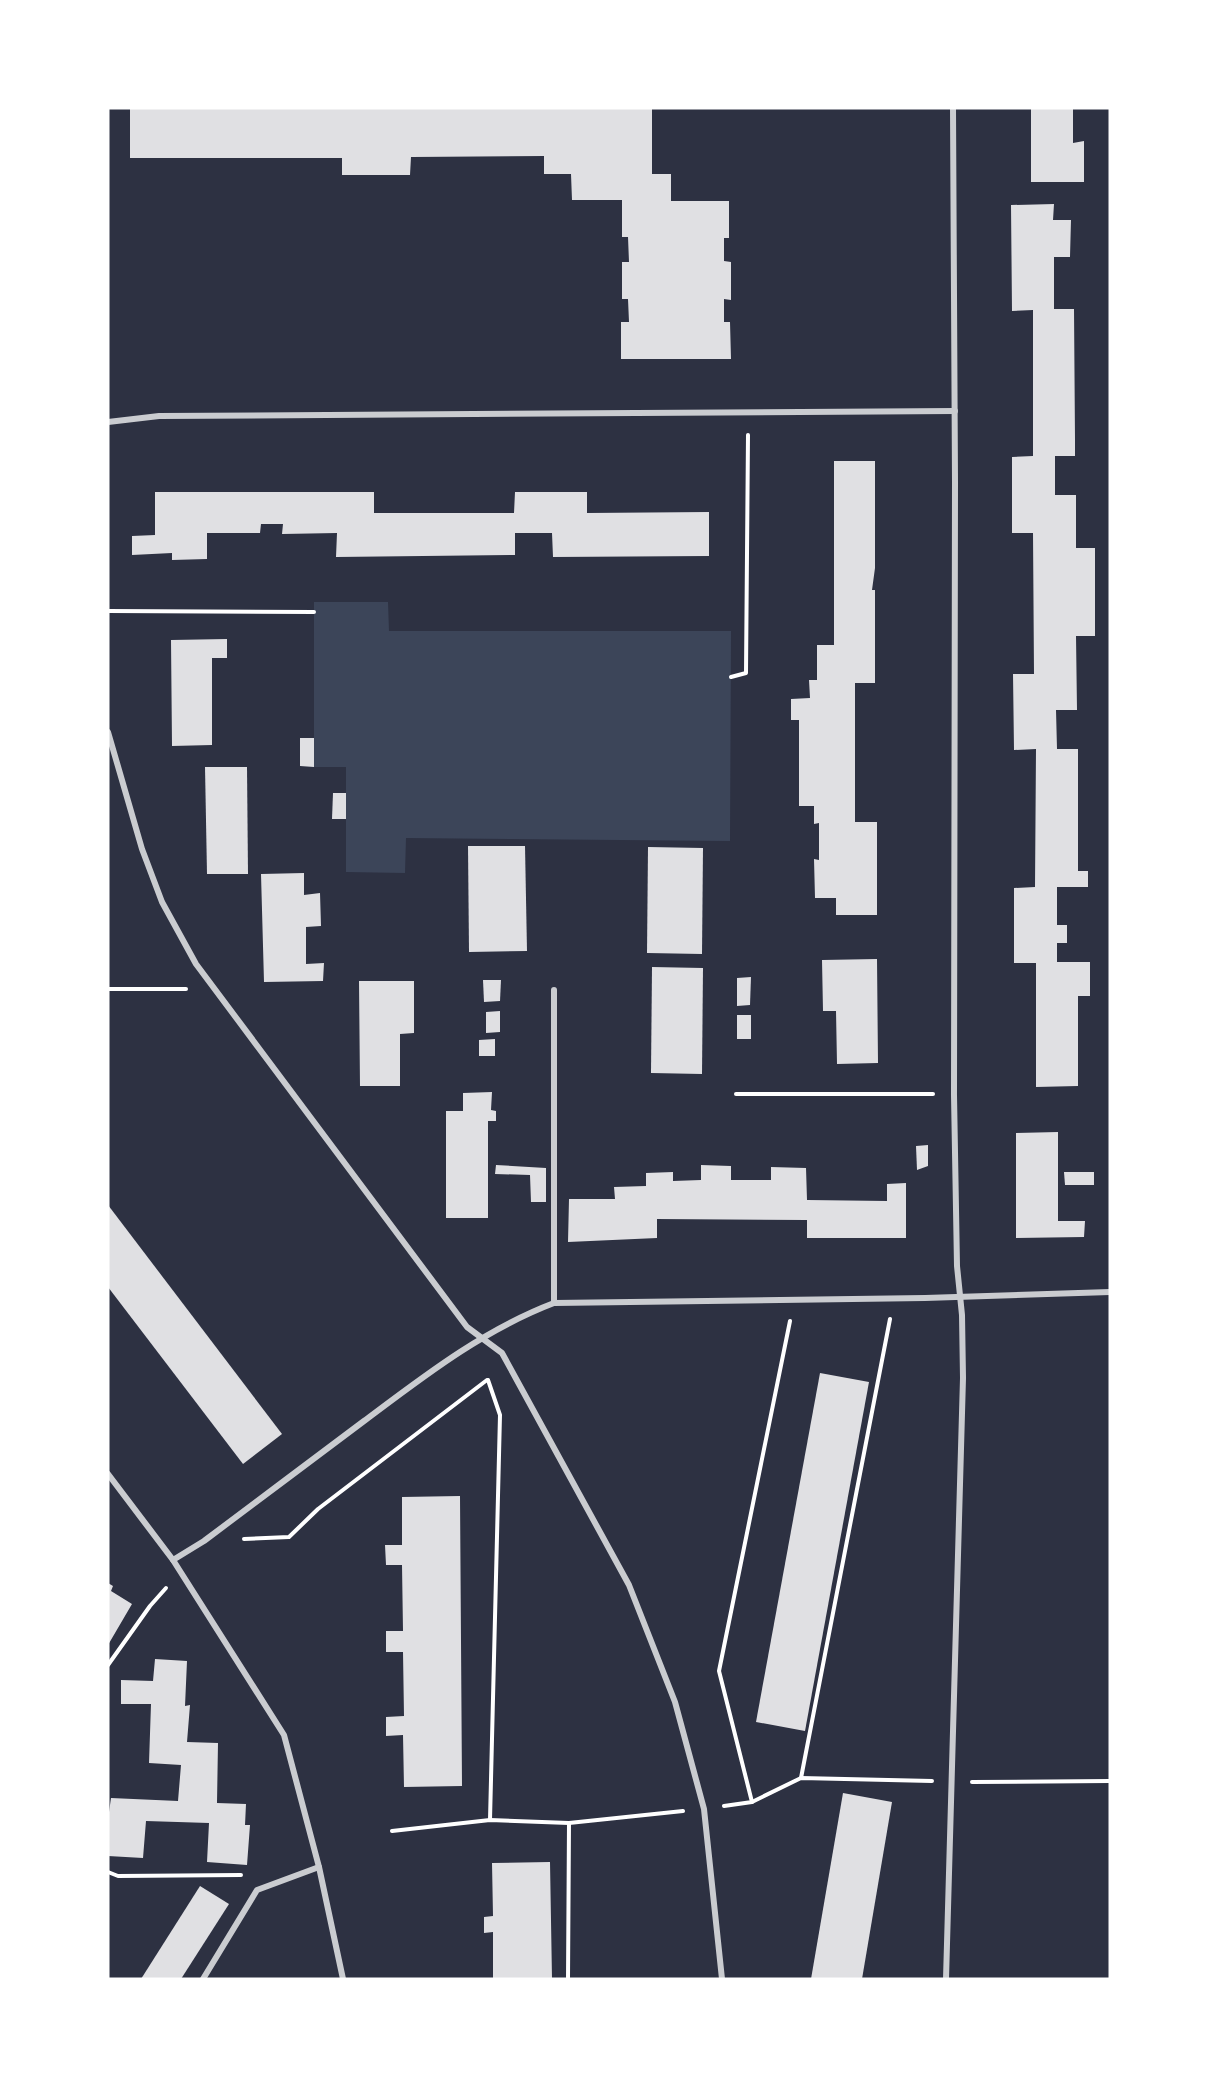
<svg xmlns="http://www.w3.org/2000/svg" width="1218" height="2087" viewBox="0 0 1218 2087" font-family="'Source Sans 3',sans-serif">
  <rect width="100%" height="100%" fill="#2d3142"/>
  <polygon fill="#3c4559" points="314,602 388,602 389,631 731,631 730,841 406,838 405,873 346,872 346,767 314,767"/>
  <g fill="#e0e0e3">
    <polygon points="130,108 652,108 652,174 671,174 671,201 729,201 729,238 724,238 724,261 731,262 731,300 724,299 724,322 730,322 731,359 621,359 621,322 629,322 628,299 622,299 622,262 629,262 628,237 622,237 622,200 572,200 571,174 544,174 544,156 411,157 410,175 342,175 342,158 130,158"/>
    <polygon points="1031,108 1073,108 1073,143 1084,141 1084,182 1031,182"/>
    <polygon points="1054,204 1053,220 1071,220 1070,257 1054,257 1054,309 1074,309 1075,440 1075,456 1055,456 1055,495 1076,495 1076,548 1095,548 1095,636 1076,636 1077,710 1056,710 1057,749 1078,749 1078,871 1088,871 1088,887 1057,887 1057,925 1067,925 1067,943 1057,943 1057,962 1090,962 1090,996 1078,996 1078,1086 1036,1087 1036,963 1014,963 1014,888 1035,887 1036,749 1014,750 1013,674 1034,674 1033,533 1012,533 1012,457 1033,456 1033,310 1012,311 1011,205"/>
    <polygon points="834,461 875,461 875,568 872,590 875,590 875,683 855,683 855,822 877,822 877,915 836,915 836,898 815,898 814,859 819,860 819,823 814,824 814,806 799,806 799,720 791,720 791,699 810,698 809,680 817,680 817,645 834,645"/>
    <polygon points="155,492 374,492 374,513 514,513 515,492 587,492 587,513 709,512 709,556 553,557 552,533 515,533 515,555 336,557 337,533 282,534 283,524 261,524 260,533 207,533 207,559 172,560 172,553 132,555 132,536 155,535"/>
    <polygon points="227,639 227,658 212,658 212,745 172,746 171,640"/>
    <polygon points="300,738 314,738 314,767 300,766"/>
    <polygon points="205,767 247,767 248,874 207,874"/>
    <polygon points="333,793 346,793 346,819 332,819"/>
    <polygon points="468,846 525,846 527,951 469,952"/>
    <polygon points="648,847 703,848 702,954 647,953"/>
    <polygon points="304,873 304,895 320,893 321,926 306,927 306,964 324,963 323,981 264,982 261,874"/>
    <polygon points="877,959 878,1063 837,1064 836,1011 823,1011 822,960"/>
    <polygon points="652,967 703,968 702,1074 651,1073"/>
    <polygon points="751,977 750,1005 737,1006 737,978"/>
    <polygon points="483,980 501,980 500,1001 484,1002"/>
    <polygon points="359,981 414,981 414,1033 400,1034 400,1086 360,1086"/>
    <polygon points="500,1011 500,1032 486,1033 486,1012"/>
    <rect x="737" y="1015" width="14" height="24"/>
    <polygon points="495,1039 495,1056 479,1056 479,1040"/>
    <polygon points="492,1092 491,1110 496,1111 496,1121 488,1121 488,1218 446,1218 446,1111 463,1111 463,1093"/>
    <polygon points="1058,1132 1058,1221 1085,1221 1084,1237 1016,1238 1016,1133"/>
    <polygon points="928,1145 928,1166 917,1170 916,1146"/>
    <polygon points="496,1165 546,1168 546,1202 531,1202 530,1175 495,1174"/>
    <polygon points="701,1165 731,1166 731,1180 771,1180 771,1167 806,1168 807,1200 887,1201 887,1184 906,1183 906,1238 807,1238 807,1220 657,1219 657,1238 568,1242 569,1199 615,1199 614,1187 646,1186 646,1173 673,1172 673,1181 701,1180"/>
    <polygon points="1064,1172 1094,1172 1094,1185 1065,1185"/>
    <polygon points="108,1205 282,1434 243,1464 108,1287"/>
    <polygon points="820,1373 869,1382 805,1731 756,1722"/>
    <polygon points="460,1496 462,1786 404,1787 403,1735 386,1736 386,1717 404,1716 403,1652 386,1652 386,1631 403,1631 402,1565 386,1565 385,1545 402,1545 402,1497"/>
    <polygon points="108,1583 113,1586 111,1591 132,1604 108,1645"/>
    <polygon points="155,1659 187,1661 185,1706 190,1705 187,1742 218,1743 217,1803 246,1804 245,1825 250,1825 247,1865 207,1862 209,1823 146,1821 143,1858 108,1856 108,1819 111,1798 178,1801 181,1765 149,1763 151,1704 121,1704 121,1680 153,1681"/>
    <polygon points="843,1793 892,1802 862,1979 811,1979"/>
    <polygon points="550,1862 552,1979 493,1979 493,1932 484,1933 484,1917 493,1916 492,1863"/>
    <polygon points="200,1886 229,1904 181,1979 141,1979"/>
  </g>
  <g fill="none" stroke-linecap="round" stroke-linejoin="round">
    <g stroke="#fff" stroke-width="4">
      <polyline points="108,611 314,612"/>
      <polyline points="731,677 746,673 748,435"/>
      <polyline points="108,989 186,989"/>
      <polyline points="736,1094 933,1094"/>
      <polyline points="488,1380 500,1415 490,1820"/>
      <polyline points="244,1539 289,1537 318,1509 487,1380"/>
      <polyline points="108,1665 150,1606 166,1588"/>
      <polyline points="801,1778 890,1319"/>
      <polyline points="972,1782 1110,1781"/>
      <polyline points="752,1802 801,1778 932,1781"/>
      <polyline points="724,1806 752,1802 719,1671 790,1321"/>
      <polyline points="392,1831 490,1820 569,1823 683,1811"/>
      <polyline points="108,1872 118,1876 241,1875"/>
      <polyline points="568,1979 569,1823"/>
    </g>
    <g stroke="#caccd0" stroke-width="6">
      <polyline points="108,422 159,416 955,411"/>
      <polyline points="108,732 142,849 162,902 196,964 467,1327 502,1353 629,1585 675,1702 704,1809 722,1979"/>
      <polyline points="554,1303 554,990"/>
      <polyline points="108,1474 173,1560 284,1735 319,1867 343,1979"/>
      <path d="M173,1560L204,1541C257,1501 311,1461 364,1421C424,1376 483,1330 554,1303L925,1298L1110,1292"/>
      <polyline points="203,1979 257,1890 319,1867"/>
      <polyline points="946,1979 963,1378 962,1315 957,1266 954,1095 955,482 953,108"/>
    </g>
  </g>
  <rect width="1218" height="2087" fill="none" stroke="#ffffff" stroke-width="219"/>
</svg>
